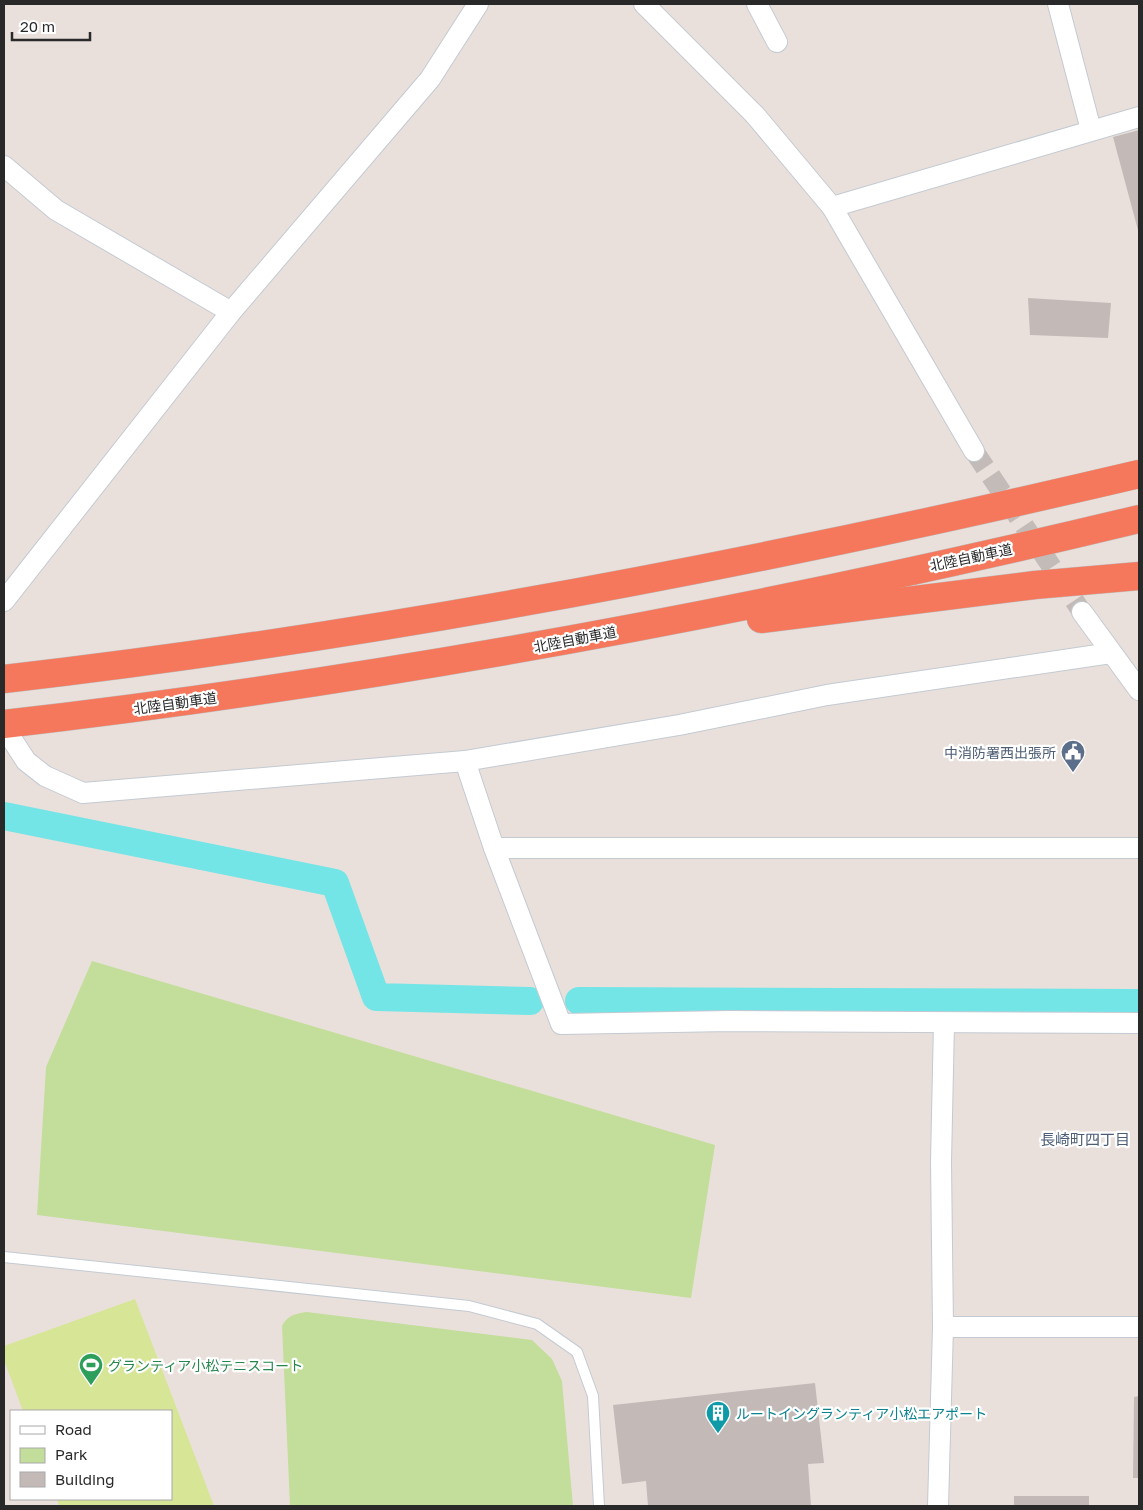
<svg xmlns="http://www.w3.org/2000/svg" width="1143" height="1510" viewBox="0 0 1143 1510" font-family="'Golos Text','Noto Sans JP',sans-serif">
  <rect width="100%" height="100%" fill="#eae0db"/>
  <g fill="#c2de9a">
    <polygon points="92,961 715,1145 691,1298 37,1215 46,1067"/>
    <path d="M307,1312L532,1340L552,1359L562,1381L573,1506H290L282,1326C288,1315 294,1314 307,1312Z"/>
  </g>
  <polygon fill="#d7e596" points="135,1299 214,1506 59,1506 57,1499 171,1499 171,1411 23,1411 4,1360 4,1346"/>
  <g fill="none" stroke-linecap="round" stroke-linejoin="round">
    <g stroke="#73e5e7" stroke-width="28">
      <polyline points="4,816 335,883 376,997 530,1001"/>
      <polyline points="579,1001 1139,1003"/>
    </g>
  </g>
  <g fill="#c3bab8">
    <polygon points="1139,130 1139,234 1113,137"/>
    <polygon points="1028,298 1111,303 1108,338 1030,335"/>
    <polygon points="815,1383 824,1463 808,1464 811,1506 648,1506 646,1481 622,1484 613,1405"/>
    <polygon points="1139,1396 1139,1478 1133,1478 1134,1397"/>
    <rect x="1014" y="1496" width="75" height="10"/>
  </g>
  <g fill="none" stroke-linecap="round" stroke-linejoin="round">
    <polyline stroke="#c3bbb7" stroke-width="20" stroke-dasharray="20 10" stroke-linecap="butt" points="974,451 1082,612"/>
    <defs>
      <polyline id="service" points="4,1257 469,1306 537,1324 577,1352 593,1396 599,1506"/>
      <g id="minor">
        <polyline points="644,4 755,115 832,207 1139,117"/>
        <polyline points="757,4 777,42"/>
        <polyline points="1058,4 1091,130"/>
        <polyline points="4,166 56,210 231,312"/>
        <polyline points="832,207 974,451"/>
        <polyline points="4,601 231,312 430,79 478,4"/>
        <polyline points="1082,612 1139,690"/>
        <polyline points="4,727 26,761 45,776 83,793 465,761 679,725 827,695 1111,653"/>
        <polyline points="465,761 494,848 561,1024 730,1021 1139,1023"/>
        <polyline points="494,848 1139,848"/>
        <polyline points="943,1327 1139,1327"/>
        <polyline points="938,1506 943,1327 941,1162 944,1023"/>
      </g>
      <g id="motorway">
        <polyline points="761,619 1035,585 1139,576"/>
        <path d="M4,679C386,635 765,562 1139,474"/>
        <path d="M4,724C386,680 765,609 1139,519"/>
      </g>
    </defs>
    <use href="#service" stroke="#c3cad2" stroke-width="12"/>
    <use href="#minor" stroke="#c3cad2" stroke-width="22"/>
    <use href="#motorway" stroke="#bfbfbf" stroke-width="29"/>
    <use href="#service" stroke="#fff" stroke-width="10"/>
    <use href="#minor" stroke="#fff" stroke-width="20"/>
    <use href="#motorway" stroke="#f5785c" stroke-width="28"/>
  </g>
  <defs>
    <symbol id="civic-pin" viewBox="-11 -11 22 30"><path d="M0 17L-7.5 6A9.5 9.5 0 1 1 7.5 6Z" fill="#5c6f8a" stroke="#fff"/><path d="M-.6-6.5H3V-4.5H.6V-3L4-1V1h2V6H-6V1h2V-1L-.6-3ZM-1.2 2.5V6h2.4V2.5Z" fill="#fff"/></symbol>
    <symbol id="stadium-pin" viewBox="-11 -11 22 30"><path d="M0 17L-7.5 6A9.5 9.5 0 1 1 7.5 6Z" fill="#2e9e5b" stroke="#fff"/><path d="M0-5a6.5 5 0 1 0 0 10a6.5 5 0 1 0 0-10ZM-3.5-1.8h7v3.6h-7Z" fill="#fff"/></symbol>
    <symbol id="building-pin" viewBox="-11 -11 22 30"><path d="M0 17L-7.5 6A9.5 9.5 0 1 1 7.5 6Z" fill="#0f9aa8" stroke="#fff"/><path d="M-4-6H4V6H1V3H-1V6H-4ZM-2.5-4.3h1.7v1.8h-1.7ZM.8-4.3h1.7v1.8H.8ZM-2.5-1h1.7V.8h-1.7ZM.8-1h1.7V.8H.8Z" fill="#fff"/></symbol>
  </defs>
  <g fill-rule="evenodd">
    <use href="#civic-pin" x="1059" y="738" width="28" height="38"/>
    <use href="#stadium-pin" x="77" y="1351" width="28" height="38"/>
    <use href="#building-pin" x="704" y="1399" width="28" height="38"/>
  </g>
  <g text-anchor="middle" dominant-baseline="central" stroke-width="4.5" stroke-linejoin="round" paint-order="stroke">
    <g font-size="14" fill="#292929" stroke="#fff">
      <text transform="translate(971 557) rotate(-12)">北陸自動車道</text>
      <text transform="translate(575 639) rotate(-11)">北陸自動車道</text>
      <text transform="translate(175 703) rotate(-8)">北陸自動車道</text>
    </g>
    <g font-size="14" fill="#4e5e75" stroke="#fff" text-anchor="end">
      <text x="1056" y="752">中消防署西出張所</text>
    </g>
    <g font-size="14" fill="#27864d" stroke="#fff" text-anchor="start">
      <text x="108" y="1365">グランティア小松テニスコート</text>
    </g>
    <g font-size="14" fill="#0d838f" stroke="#fff" text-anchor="start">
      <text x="736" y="1413">ルートイングランティア小松エアポート</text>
    </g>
    <g font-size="15" fill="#4c5e76" stroke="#fff">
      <text x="1085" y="1139">長崎町四丁目</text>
    </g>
  </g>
  <rect width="1143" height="1510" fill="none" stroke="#292929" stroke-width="10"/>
  <rect x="10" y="1410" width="162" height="90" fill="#ffffff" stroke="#a9a9a9"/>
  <rect x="20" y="1426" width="25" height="8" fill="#ffffff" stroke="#a9a9a9"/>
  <text x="55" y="1435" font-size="15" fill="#292929">Road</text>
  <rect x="20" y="1448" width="25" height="15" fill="#c2de9a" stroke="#a9a9a9"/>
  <text x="55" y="1460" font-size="15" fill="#292929">Park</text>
  <rect x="20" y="1472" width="25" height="15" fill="#c3bab8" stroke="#a9a9a9"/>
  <text x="55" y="1485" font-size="15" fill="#292929">Building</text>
  <path d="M12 32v8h78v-8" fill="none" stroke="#292929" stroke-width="2.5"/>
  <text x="20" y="32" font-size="15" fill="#292929" stroke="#ffffff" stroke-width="4" paint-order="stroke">20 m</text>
</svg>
